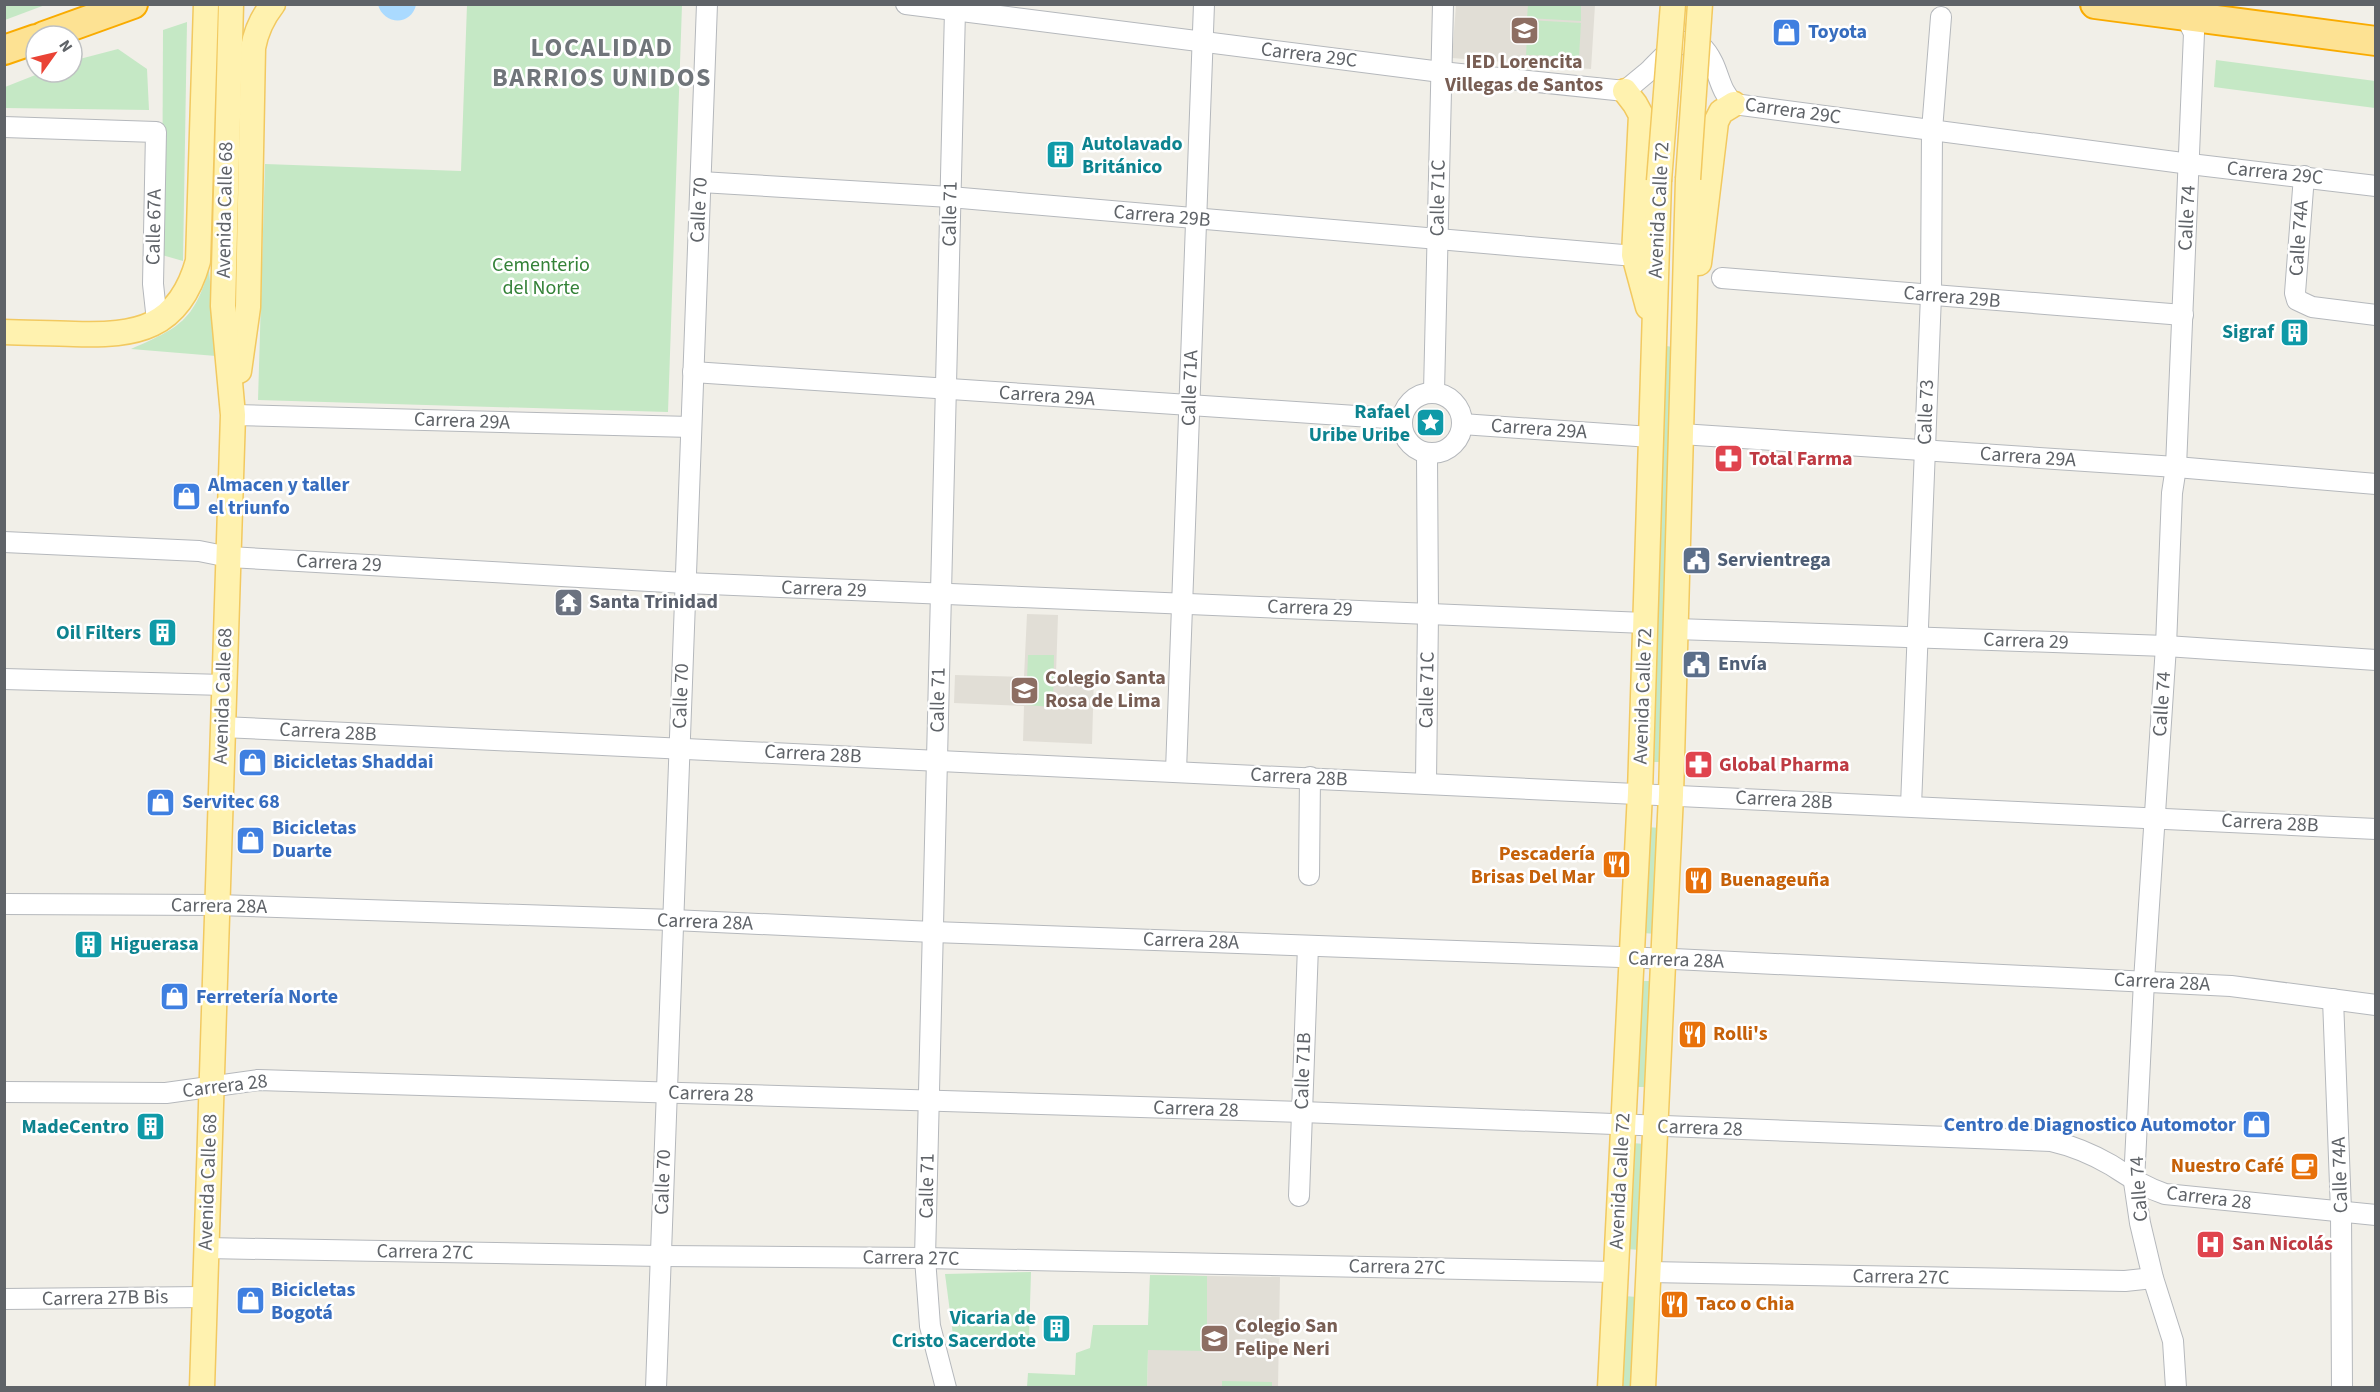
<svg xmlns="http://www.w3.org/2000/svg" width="2380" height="1392" viewBox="0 0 2380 1392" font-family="'Source Sans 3',sans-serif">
  <rect width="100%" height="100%" fill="#f1efe8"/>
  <g fill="#e1ded6">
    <polygon points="1456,5 1595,5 1591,69 1452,58"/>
    <polygon points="1027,614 1058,615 1056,674 1094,676 1092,744 1023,741 1024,706 954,703 955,675 1024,677"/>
    <polygon points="1150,1275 1280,1277 1278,1387 1147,1388"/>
  </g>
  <g fill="#c5e8c5">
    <polygon points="5,4 45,4 45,5 5,20"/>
    <polygon points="467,5 682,5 668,412 258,400 265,164 461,171"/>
    <polygon points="1528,5 1581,5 1581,21 1527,18"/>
    <polygon points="1528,20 1581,23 1579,57 1526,55"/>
    <polygon points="187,22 183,261 162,255 163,30"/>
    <polygon points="118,49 147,69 149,110 5,108 5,87 43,72 72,72 72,61"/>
    <polygon points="2216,60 2375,81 2375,108 2214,87"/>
    <path d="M209,269L216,356L131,349C179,328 194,321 209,269Z"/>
    <polygon points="1666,346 1673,347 1661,762 1650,762 1656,473"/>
    <polygon points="1028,655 1054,655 1053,707 1026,705"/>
    <polygon points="1647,827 1660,828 1656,934 1643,933"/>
    <polygon points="1640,981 1653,981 1648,1087 1636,1087"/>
    <polygon points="1632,1143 1645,1144 1640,1250 1627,1249"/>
    <polygon points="1031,1272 1029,1336 953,1335 945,1274"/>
    <polygon points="1150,1275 1207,1276 1207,1351 1148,1350 1147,1387 1027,1387 1028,1373 1075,1375 1076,1353 1090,1348 1093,1325 1148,1325"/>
    <polygon points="1624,1296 1637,1297 1633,1387 1620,1388"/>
    <polygon points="1222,1381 1272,1382 1272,1387 1222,1387"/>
  </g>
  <path fill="#aadaff" d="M378,5V4L416,5C411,26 384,25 378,5Z"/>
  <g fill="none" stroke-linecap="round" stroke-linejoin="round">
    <defs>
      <g id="minor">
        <path d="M906,4L1441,72L1625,91C1633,84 1642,77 1650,70C1670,50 1693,21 1713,63C1720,78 1721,92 1734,104L2190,164L2376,186"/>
        <polyline points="4,127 156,132 153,284 157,321"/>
        <polyline points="2304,176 2295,293 2297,300 2312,307 2376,315"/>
        <polyline points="701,182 950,197 1623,255"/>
        <polyline points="1722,278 2183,315"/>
        <polyline points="693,372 1401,419"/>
        <polyline points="1434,392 1443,4"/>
        <circle cx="1432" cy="423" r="30"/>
        <polyline points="233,415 691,427"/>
        <polyline points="1462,424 1651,437"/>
        <polyline points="1681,434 2176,467 2376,484"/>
        <polyline points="4,542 199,551 229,557 685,583 1645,623"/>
        <polyline points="1676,629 2166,646 2376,660"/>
        <polyline points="4,679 224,685"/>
        <polyline points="222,727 2376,829"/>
        <polyline points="1176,771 1204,4"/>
        <polyline points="1426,782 1428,613 1427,454"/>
        <polyline points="1911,806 1931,295 1932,130 1941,17"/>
        <polyline points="1309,875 1310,777"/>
        <polyline points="4,904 217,905 673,920 933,932 1674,959 2231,986 2376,1005"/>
        <polyline points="2333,999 2341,1211 2342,1388"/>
        <path d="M4,1092L166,1093L258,1080L1302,1112L2051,1141C2073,1146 2092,1154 2111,1165C2130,1177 2144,1187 2165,1194L2376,1215"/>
        <polyline points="1299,1196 1308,946"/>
        <polyline points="206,1248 661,1256 925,1258 1616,1272"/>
        <polyline points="1649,1272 2125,1281 2153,1278"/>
        <polyline points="4,1299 205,1297"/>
        <polyline points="656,1388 707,4"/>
        <polyline points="946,1388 930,1326 925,1258 955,10"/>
        <polyline points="2176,1388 2173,1341 2153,1278 2140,1223 2134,1182 2144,981 2166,646 2172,493 2176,467 2194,33 2186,17"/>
      </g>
      <g id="major">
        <polyline points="1625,91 1635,104 1641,115 1634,255 1648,307"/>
        <polyline points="1699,263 1716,122 1721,112 1734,104"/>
        <path d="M4,332C28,333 51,333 74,334C137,336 179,329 198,261L206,4"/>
        <path d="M239,371L248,307L253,48C256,31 262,18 273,4"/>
        <polyline points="202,1388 233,415 223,306 231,4"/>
        <polyline points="1610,1388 1640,793 1659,181"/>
        <polyline points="1643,1388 1671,795 1688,179"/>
      </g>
      <g id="highway">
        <polyline points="2095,4 2376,41"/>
        <polyline points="44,36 133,4"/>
        <polyline points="4,50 36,39"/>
      </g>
    </defs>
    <use href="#minor" stroke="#b5b8bc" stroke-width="22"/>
    <use href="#major" stroke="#f2c960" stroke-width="27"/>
    <use href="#highway" stroke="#f9ab00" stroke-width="32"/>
    <use href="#minor" stroke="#fff" stroke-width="20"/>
    <use href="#major" stroke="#fff2af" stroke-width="24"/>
    <use href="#highway" stroke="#fde293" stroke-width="28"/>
    <defs>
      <g id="major-bridge">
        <polyline points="1688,179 1700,4"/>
        <polyline points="1659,181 1673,4"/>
      </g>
    </defs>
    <use href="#major-bridge" stroke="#f2c960" stroke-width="27" stroke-linecap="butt"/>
    <use href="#major-bridge" stroke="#fff2af" stroke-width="24"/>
  </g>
  <defs>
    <symbol id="school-square" viewBox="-11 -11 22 22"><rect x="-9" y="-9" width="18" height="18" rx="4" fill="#8d6e63" stroke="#fff"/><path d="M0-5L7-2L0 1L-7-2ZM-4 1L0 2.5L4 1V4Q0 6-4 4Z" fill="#fff"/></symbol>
    <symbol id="shop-square" viewBox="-11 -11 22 22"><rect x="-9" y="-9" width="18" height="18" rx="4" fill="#3f7fe0" stroke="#fff"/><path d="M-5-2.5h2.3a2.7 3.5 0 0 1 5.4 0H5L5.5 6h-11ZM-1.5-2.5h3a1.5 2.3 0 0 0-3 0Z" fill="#fff"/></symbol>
    <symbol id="building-square" viewBox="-11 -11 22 22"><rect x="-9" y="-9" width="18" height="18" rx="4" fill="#0f9aa8" stroke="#fff"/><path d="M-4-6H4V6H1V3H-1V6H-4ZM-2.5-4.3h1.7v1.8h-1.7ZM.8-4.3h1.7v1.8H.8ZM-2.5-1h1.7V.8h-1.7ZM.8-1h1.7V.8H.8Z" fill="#fff"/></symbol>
    <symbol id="sight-square" viewBox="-11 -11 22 22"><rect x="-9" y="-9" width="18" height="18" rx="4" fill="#0f9aa8" stroke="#fff"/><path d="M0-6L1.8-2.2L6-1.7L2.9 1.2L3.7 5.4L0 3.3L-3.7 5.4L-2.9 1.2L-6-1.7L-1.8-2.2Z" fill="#fff"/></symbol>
    <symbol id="pharmacy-square" viewBox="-11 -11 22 22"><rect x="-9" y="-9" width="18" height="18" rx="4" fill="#e0444e" stroke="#fff"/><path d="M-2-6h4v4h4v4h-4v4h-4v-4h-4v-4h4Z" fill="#fff"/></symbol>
    <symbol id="civic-square" viewBox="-11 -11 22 22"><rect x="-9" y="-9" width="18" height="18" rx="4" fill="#5c6f8a" stroke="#fff"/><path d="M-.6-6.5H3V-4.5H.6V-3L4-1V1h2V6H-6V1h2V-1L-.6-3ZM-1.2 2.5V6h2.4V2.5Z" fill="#fff"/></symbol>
    <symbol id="temple-square" viewBox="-11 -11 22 22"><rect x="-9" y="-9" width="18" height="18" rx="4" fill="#6b7280" stroke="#fff"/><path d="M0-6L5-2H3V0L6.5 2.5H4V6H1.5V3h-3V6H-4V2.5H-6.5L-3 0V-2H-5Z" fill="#fff"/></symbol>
    <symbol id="restaurant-square" viewBox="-11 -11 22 22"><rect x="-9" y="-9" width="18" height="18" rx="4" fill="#e8710a" stroke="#fff"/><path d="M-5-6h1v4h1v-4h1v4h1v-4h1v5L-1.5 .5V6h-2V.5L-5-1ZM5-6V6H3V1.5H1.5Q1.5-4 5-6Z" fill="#fff"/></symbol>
    <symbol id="cafe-square" viewBox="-11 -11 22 22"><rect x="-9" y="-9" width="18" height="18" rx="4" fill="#e8710a" stroke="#fff"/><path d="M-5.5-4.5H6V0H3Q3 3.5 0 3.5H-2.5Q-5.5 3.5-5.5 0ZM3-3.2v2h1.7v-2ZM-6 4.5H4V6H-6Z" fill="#fff"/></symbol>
    <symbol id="hospital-square" viewBox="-11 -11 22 22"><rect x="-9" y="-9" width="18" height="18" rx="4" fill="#e0444e" stroke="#fff"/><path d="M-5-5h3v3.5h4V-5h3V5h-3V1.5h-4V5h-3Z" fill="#fff"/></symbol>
  </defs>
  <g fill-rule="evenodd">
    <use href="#school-square" x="1508" y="14" width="33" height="33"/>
    <use href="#shop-square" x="1770" y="16" width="33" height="33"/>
    <use href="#building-square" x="1044" y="138" width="33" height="33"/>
    <use href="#building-square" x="2278" y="316" width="33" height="33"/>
    <use href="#sight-square" x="1414" y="406" width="33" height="33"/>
    <use href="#pharmacy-square" x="1712" y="442" width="33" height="33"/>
    <use href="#shop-square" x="170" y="480" width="33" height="33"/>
    <use href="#civic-square" x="1680" y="544" width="33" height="33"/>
    <use href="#temple-square" x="552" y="586" width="33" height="33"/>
    <use href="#building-square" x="146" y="616" width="33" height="33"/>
    <use href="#civic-square" x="1680" y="648" width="33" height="33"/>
    <use href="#school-square" x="1008" y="674" width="33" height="33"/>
    <use href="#shop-square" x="236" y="746" width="33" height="33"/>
    <use href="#pharmacy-square" x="1682" y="748" width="33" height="33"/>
    <use href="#shop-square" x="144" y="786" width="33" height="33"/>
    <use href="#shop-square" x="234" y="824" width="33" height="33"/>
    <use href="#restaurant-square" x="1600" y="848" width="33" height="33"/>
    <use href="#restaurant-square" x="1682" y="864" width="33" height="33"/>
    <use href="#building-square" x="72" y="928" width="33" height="33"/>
    <use href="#shop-square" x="158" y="980" width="33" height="33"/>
    <use href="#restaurant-square" x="1676" y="1018" width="33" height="33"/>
    <use href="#shop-square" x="2240" y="1108" width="33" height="33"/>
    <use href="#building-square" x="134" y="1110" width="33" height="33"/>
    <use href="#cafe-square" x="2288" y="1150" width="33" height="33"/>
    <use href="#hospital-square" x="2194" y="1228" width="33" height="33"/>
    <use href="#shop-square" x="234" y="1284" width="33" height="33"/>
    <use href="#restaurant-square" x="1658" y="1288" width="33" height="33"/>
    <use href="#building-square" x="1040" y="1312" width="33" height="33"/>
    <use href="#school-square" x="1198" y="1322" width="33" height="33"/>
  </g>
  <g text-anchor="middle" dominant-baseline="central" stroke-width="5" stroke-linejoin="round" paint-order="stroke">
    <g font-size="20" font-weight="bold" fill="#366cbe" stroke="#fff" text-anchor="start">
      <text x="1808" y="32">Toyota</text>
      <text x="208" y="485">Almacen y taller<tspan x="208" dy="23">el triunfo</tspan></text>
      <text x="273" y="762">Bicicletas Shaddai</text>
      <text x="182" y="802">Servitec 68</text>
      <text x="272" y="828">Bicicletas<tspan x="272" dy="23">Duarte</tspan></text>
      <text x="196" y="997">Ferretería Norte</text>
      <text x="2236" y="1125" text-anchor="end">Centro de Diagnostico Automotor</text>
      <text x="271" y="1290">Bicicletas<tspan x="271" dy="23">Bogotá</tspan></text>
    </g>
    <g font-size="20" fill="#5f6368" stroke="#fff">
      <text transform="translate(1309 55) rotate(7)">Carrera 29C</text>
      <text transform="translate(1793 111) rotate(8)">Carrera 29C</text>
      <text transform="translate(2275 173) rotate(6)">Carrera 29C</text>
      <text transform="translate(1438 198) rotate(-89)">Calle 71C</text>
      <text transform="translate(225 210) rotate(-89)">Avenida Calle 68</text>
      <text transform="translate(699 210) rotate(-87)">Calle 70</text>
      <text transform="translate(1659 210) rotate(-87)">Avenida Calle 72</text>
      <text transform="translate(950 214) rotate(-89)">Calle 71</text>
      <text transform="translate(1162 216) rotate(5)">Carrera 29B</text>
      <text transform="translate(2187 218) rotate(-87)">Calle 74</text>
      <text transform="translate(154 227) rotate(-89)">Calle 67A</text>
      <text transform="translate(2299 238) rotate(-86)">Calle 74A</text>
      <text transform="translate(1952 297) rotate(5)">Carrera 29B</text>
      <text transform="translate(1190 388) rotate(-88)">Calle 71A</text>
      <text transform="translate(1047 396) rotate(4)">Carrera 29A</text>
      <text transform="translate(1926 412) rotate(-88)">Calle 73</text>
      <text transform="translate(462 421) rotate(2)">Carrera 29A</text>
      <text transform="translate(1539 429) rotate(4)">Carrera 29A</text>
      <text transform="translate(2028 457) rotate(4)">Carrera 29A</text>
      <text transform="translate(339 563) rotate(3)">Carrera 29</text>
      <text transform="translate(824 589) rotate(2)">Carrera 29</text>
      <text transform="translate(1310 608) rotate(2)">Carrera 29</text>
      <text transform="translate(2026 641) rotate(2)">Carrera 29</text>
      <text transform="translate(1427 690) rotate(-89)">Calle 71C</text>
      <text transform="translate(223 696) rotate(-88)">Avenida Calle 68</text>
      <text transform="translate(681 696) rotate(-88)">Calle 70</text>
      <text transform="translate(1643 696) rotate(-88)">Avenida Calle 72</text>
      <text transform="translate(938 700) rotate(-89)">Calle 71</text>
      <text transform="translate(2162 704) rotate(-86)">Calle 74</text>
      <text transform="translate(328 732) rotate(3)">Carrera 28B</text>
      <text transform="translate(813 754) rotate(3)">Carrera 28B</text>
      <text transform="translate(1299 777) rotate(3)">Carrera 28B</text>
      <text transform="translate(1784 800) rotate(3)">Carrera 28B</text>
      <text transform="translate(2270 823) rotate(3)">Carrera 28B</text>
      <text transform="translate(219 906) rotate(1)">Carrera 28A</text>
      <text transform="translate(705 922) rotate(2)">Carrera 28A</text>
      <text transform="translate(1191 941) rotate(2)">Carrera 28A</text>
      <text transform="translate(1676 960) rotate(2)">Carrera 28A</text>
      <text transform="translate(2162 982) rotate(3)">Carrera 28A</text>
      <text transform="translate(1303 1071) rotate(-88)">Calle 71B</text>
      <text transform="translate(225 1086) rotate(-7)">Carrera 28</text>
      <text transform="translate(711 1094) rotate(2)">Carrera 28</text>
      <text transform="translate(1196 1109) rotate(2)">Carrera 28</text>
      <text transform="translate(1700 1128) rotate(2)">Carrera 28</text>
      <text transform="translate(2340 1175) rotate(-92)">Calle 74A</text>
      <text transform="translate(1620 1181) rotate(-87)">Avenida Calle 72</text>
      <text transform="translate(208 1182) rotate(-88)">Avenida Calle 68</text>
      <text transform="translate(663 1182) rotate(-88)">Calle 70</text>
      <text transform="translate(927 1186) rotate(-89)">Calle 71</text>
      <text transform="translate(2139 1189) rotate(-94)">Calle 74</text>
      <text transform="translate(2209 1198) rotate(7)">Carrera 28</text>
      <text transform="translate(425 1252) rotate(1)">Carrera 27C</text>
      <text transform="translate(911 1258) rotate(1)">Carrera 27C</text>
      <text transform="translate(1397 1267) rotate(1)">Carrera 27C</text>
      <text transform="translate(1901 1277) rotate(1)">Carrera 27C</text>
      <text transform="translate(105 1298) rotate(-1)">Carrera 27B Bis</text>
    </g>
    <g font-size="20" font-weight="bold" fill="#785e54" stroke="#fff" text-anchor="start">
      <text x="1524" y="62" text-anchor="middle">IED Lorencita<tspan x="1524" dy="23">Villegas de Santos</tspan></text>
      <text x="1045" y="678">Colegio Santa<tspan x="1045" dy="23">Rosa de Lima</tspan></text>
      <text x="1235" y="1326">Colegio San<tspan x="1235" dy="23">Felipe Neri</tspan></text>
    </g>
    <g font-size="20" font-weight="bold" fill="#0d838f" stroke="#fff" text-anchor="end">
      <text x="1082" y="144" text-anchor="start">Autolavado<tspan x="1082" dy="23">Británico</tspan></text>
      <text x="2274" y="332">Sigraf</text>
      <text x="1410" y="412">Rafael<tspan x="1410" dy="23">Uribe Uribe</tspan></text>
      <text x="141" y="633">Oil Filters</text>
      <text x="110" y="944" text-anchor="start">Higuerasa</text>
      <text x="129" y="1127">MadeCentro</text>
      <text x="1036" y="1318">Vicaria de<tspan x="1036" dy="23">Cristo Sacerdote</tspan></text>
    </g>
    <g font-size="20" fill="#348238" stroke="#fff">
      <text x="541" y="265">Cementerio<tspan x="541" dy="23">del Norte</tspan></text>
    </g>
    <g font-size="20" font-weight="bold" fill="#be3a42" stroke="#fff" text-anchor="start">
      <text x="1749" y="459">Total Farma</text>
      <text x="1719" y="765">Global Pharma</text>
      <text x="2232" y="1244">San Nicolás</text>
    </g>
    <g font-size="20" font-weight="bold" fill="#4e5e75" stroke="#fff" text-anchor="start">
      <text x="1717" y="560">Servientrega</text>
      <text x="1718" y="664">Envía</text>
    </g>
    <g font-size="20" font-weight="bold" fill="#5b616d" stroke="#fff" text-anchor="start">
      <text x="589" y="602">Santa Trinidad</text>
    </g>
    <g font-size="20" font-weight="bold" fill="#c56008" stroke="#fff" text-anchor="start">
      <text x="1595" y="854" text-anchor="end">Pescadería<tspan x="1595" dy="23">Brisas Del Mar</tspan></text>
      <text x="1720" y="880">Buenageuña</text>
      <text x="1713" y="1034">Rolli's</text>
      <text x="2284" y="1166" text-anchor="end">Nuestro Café</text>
      <text x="1696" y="1304">Taco o Chia</text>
    </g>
    <g font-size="26" font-weight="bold" letter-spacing="1.5" fill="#70757a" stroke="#fff">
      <text x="602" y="47">LOCALIDAD<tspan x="602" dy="30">BARRIOS UNIDOS</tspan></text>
    </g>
  </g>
  <rect width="2380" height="1392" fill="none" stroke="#5f6368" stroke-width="12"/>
  <g transform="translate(54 54) rotate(56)"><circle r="28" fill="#ffffff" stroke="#bfc1c3" stroke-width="1.5"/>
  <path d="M0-4.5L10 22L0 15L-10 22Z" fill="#ea4335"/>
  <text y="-9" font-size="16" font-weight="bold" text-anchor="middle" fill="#5f6368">N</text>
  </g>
</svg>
